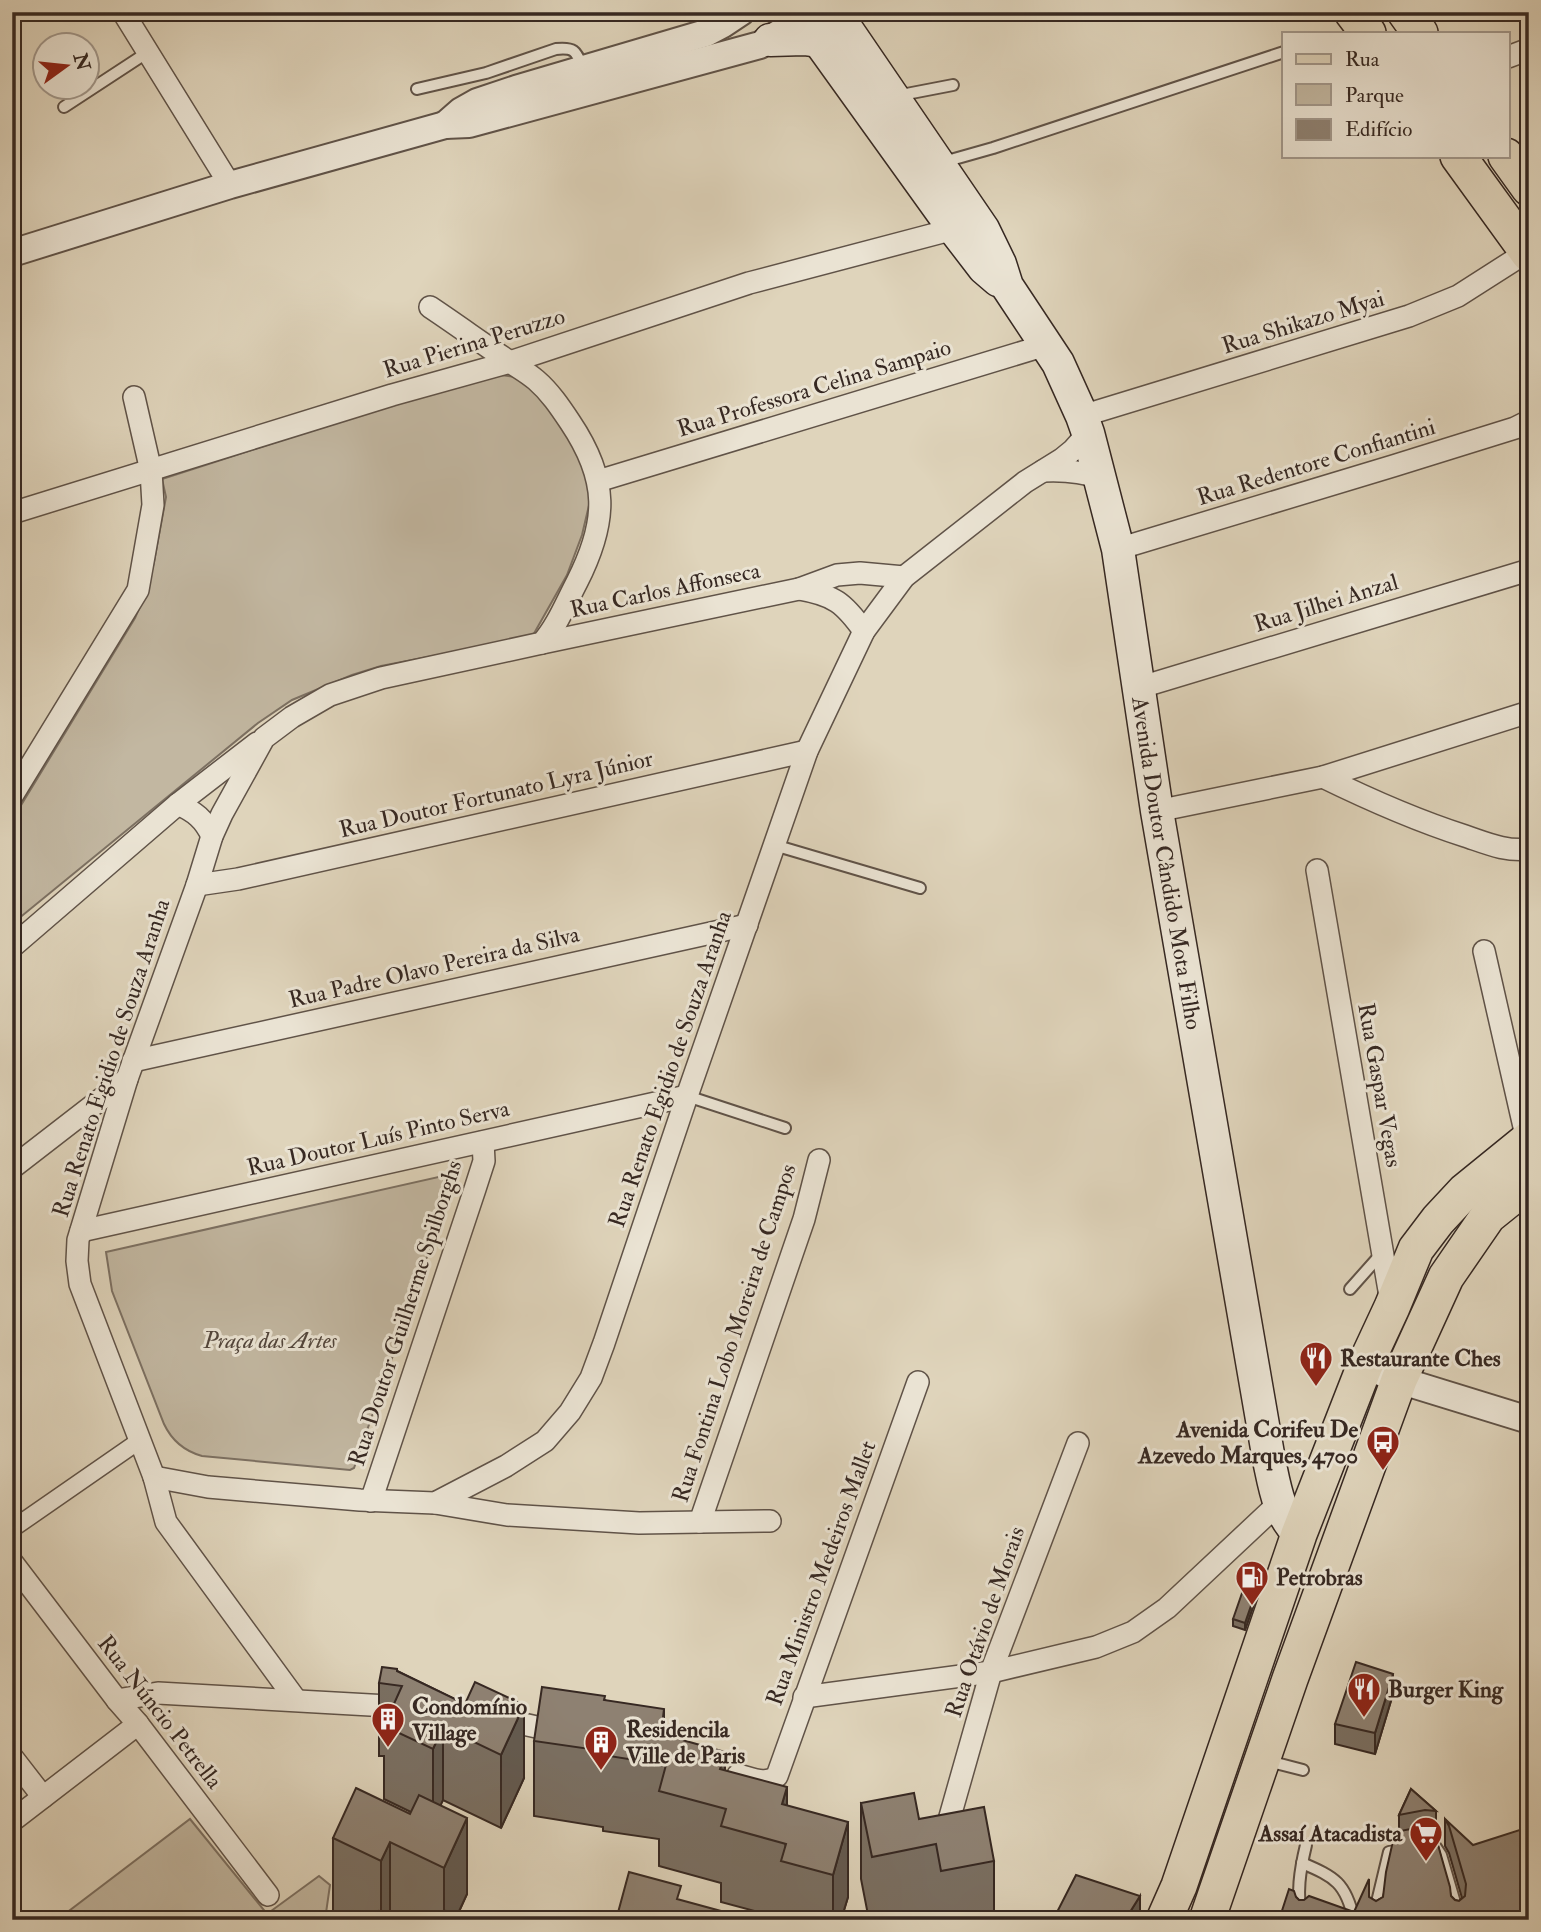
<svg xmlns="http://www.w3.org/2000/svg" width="1541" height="1932" viewBox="0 0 1541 1932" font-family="'IM FELL Double Pica',serif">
  <rect width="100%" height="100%" fill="#dfd4bb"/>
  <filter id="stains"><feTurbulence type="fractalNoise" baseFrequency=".00286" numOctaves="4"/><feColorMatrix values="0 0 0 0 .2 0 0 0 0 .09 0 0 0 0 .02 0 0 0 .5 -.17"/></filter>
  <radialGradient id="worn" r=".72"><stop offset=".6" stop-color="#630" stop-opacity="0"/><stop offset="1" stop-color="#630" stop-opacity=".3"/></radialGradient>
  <g fill="#c2b7a1" stroke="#7c7062" stroke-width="2">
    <polygon points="501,375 516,377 543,397 586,466 590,501 582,535 567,575 532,637 381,666 352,675 292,700 258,723 12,924 12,820 135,618 147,590 154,562 166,497 162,479 437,390"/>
    <path d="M456,1173L354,1468L350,1470L202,1456C184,1451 172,1441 164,1424L112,1291L106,1252Z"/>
    <polygon points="190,1819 267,1914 319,1876 330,1885 325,1920 57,1920"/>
  </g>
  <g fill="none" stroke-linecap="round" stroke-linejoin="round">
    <defs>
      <g id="service">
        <path d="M417,89L486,73L556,49C576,47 576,52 583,68"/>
        <polyline points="896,96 953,85"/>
        <polyline points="64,107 148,52"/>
        <polyline points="940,163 993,148 1284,52"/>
        <polyline points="774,845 920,888"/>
        <polyline points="687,1096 785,1128"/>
        <polyline points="1350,1289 1382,1253"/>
        <polyline points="1268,1761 1303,1770"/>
        <polyline points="1430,1845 1435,1846 1441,1855 1458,1913 1458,1920"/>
        <path d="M1302,1863C1335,1877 1346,1883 1354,1920"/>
        <path d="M1302,1920C1296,1894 1300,1870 1306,1845"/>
        <polyline points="1376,1920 1378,1898 1389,1852 1404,1849"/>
      </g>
      <polyline id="pedestrian" points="12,1529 139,1441"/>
      <g id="minor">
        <polyline points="123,12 230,185"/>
        <polyline points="1508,57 1529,49"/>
        <polyline points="1082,416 1409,316 1458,296 1527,252"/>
        <path d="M1043,471C1064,470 1081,471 1100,478"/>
        <polyline points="598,481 1046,345"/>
        <polyline points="12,513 392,395 510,362 749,283 954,229"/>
        <polyline points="1118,549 1393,466 1515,428 1529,421"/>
        <path d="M799,589C834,595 844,603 864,631"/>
        <polyline points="542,643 799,589 837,575 860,573 904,577"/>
        <polyline points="1138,688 1529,570"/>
        <path d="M1323,777C1370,800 1415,820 1465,836C1486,843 1506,852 1529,849"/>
        <polyline points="12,796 138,590 153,505 151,471 134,397"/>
        <path d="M178,804C195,812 204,819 212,836"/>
        <polyline points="1157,811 1323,777 1529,712"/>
        <polyline points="1317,870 1391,1302"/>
        <polyline points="197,885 238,879 807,751"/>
        <polyline points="12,947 178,804 257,743"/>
        <polyline points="1484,951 1527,1140"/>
        <polyline points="133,1061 747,925"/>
        <polyline points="12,1168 127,1079"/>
        <polyline points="81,1231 687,1096"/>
        <polyline points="154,1477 208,1487 360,1500 435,1503 506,1466 545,1441 570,1412 591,1378 604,1343 687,1096 807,751 864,631 904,577 1025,482 1062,459 1073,450 1088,433"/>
        <polyline points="371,1501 475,1189 484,1161 483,1142"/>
        <polyline points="435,1503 507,1515 639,1523 770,1521"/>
        <polyline points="700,1522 804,1219 819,1160"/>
        <polyline points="12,1562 117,1700 138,1724 268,1895"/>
        <polyline points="804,1697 991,1672 1096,1647 1133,1632 1167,1608 1278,1504"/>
        <polyline points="117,1700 158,1693 406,1707"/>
        <path d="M296,1700L166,1522L154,1477L80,1284L77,1261L78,1240L127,1079L197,885L212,836L222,814L264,738L292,717L330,695L381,678L542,643C557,626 566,603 577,582C608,521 609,480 570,422C560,407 550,392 536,380C528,373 519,368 510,362C483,344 457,325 430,307"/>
        <polyline points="496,1718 564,1733"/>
        <polyline points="12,1757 43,1797"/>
        <path d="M738,1775C751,1778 766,1786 777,1776L918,1382"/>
        <polyline points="949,1820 991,1672 1078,1443"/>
        <polyline points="12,1821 138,1724"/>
      </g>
      <g id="tertiary">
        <polyline points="445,125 461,111 477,102 516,89 706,33 723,24 741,12"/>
        <polyline points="12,253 230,185 445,125 469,124 760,45 786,29"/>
        <polyline points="1365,1365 1399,1380 1529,1420"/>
      </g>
      <g id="secondary">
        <polyline points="798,12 954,229 984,268 998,280"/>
        <path id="s1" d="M835,12L983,229L1000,264L1007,286L1058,363L1082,416L1088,433L1118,549L1157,811L1269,1460C1275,1488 1278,1513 1299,1534"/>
        <polyline points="770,40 804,39 819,41"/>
      </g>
      <g id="primary">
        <polyline points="1352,12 1368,33"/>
        <polyline points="1405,12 1420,33"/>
        <polyline points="1458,156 1529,254"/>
        <polyline points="1506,156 1529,188"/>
        <polyline points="1164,1920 1179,1886 1299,1534 1365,1365 1392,1307 1416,1249 1438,1220 1465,1191 1529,1139"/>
        <polyline points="1207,1920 1290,1679 1399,1380 1446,1277 1488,1216 1529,1183"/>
      </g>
    </defs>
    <use href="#service" stroke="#605348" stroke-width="14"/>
    <use href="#pedestrian" stroke="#605348" stroke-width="19"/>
    <use href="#minor" stroke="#605348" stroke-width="24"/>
    <use href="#tertiary" stroke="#605348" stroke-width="30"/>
    <use href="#secondary" stroke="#362822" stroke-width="35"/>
    <use href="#primary" stroke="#362822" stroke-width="38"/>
    <use href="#service" stroke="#eae3d3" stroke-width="10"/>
    <use href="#pedestrian" stroke="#eae3d3" stroke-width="16"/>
    <use href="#minor" stroke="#eae3d3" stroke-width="21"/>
    <use href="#tertiary" stroke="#eae3d3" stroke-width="26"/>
    <use href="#secondary" stroke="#eae3d3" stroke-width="32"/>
    <use href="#primary" stroke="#dfd4bb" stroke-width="35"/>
  </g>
  <g fill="#7a6f62" stroke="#362822" stroke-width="2">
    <polygon points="1261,1584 1245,1630 1233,1626 1233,1619"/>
    <polygon points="397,1671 465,1704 524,1778 501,1828 443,1800 440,1805 467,1894 457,1916 464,1920 345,1920 333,1914 333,1838 410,1814 411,1812 384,1799 384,1756 379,1756 379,1683"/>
    <polygon points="1393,1694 1375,1754 1335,1744 1335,1724"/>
    <polygon points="605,1700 725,1771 787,1805 848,1897 841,1920 781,1920 781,1918 721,1902 721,1883 659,1866 659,1839 603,1831 603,1827 534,1816 534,1741"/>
    <polygon points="1411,1789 1436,1811 1436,1838 1451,1896 1455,1900 1459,1901 1462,1898 1449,1853 1445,1846 1445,1819 1529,1920 1279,1920 1296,1897 1299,1900 1354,1912 1369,1897 1376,1901 1383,1897 1399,1831 1399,1815"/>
    <polygon points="861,1803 919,1819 994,1861 994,1920 869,1920 861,1879"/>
  </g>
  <g fill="#635a50" stroke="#362822" stroke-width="2">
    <polygon points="1261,1577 1261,1584 1245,1630 1245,1623"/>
    <polygon points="1393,1674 1393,1694 1375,1754 1375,1733"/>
    <polygon points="524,1705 524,1778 501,1828 501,1755"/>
    <polygon points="664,1709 664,1764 661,1734"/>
    <polygon points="443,1727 443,1800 433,1822 433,1749"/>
    <polygon points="725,1752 725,1809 720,1769"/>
    <polygon points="787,1787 787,1863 782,1804"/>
    <polygon points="467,1818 467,1894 455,1920 444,1920 444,1868"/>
    <polygon points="848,1822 848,1897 841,1920 833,1920 833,1875"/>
    <polygon points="390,1842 390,1918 381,1920 381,1861"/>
    <polygon points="1140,1896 1140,1920 1125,1920"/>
  </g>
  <g fill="#8e8172" stroke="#362822" stroke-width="2">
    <polygon points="1249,1573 1261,1577 1245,1623 1233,1619"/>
    <polygon points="1356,1662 1393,1674 1375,1733 1335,1724"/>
    <polygon points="382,1667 397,1669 397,1671 465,1704 475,1682 524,1705 501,1755 443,1727 433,1749 384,1726 402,1686 379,1683"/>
    <polygon points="542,1687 605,1696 604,1700 664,1709 661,1734 725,1752 720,1769 787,1787 782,1804 848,1822 833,1875 781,1861 786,1844 721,1826 726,1809 659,1791 666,1765 603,1755 604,1751 534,1741"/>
    <polygon points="356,1788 410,1814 419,1795 467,1818 444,1868 390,1842 381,1861 333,1838"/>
    <polygon points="1411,1789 1436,1811 1425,1810 1399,1815"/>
    <polygon points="914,1793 919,1819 984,1807 994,1861 941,1871 936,1844 872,1857 861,1803"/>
    <polygon points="1445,1819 1473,1845 1529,1827 1529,1920 1279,1920 1289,1889 1294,1891 1296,1897 1299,1900 1304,1900 1309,1896 1354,1912 1369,1879 1369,1897 1376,1901 1383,1897 1386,1872 1395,1832 1426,1826 1430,1826 1434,1831 1450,1887 1451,1896 1455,1900 1459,1901 1465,1896 1466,1884 1449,1826"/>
    <polygon points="629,1872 681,1886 677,1899 732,1914 730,1920 616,1920"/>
    <polygon points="1076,1875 1140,1896 1125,1920 1053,1920"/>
    <polygon points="379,1911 398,1920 375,1920"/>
    <polygon points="446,1911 464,1920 442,1920"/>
    <polygon points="930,1914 931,1920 898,1920"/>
  </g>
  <defs>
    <symbol id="restaurant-pin" viewBox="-11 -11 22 30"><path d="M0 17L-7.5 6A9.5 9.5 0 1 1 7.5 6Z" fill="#8f2418" stroke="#eae3d3"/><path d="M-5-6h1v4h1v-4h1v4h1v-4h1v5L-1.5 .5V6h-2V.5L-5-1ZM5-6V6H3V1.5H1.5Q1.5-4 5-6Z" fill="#fff"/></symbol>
    <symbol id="bus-pin" viewBox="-11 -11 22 30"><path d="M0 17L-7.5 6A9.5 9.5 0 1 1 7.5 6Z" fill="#8f2418" stroke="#eae3d3"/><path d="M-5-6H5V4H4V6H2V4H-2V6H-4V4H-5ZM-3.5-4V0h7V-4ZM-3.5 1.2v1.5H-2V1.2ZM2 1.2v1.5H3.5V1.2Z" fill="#fff"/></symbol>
    <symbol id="fuel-pin" viewBox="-11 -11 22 30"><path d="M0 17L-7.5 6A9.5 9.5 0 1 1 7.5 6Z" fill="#8f2418" stroke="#eae3d3"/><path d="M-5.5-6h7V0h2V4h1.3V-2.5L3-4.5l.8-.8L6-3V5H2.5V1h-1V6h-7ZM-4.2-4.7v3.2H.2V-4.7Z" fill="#fff"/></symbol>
    <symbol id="building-pin" viewBox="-11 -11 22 30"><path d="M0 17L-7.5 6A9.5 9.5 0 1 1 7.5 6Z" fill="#8f2418" stroke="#eae3d3"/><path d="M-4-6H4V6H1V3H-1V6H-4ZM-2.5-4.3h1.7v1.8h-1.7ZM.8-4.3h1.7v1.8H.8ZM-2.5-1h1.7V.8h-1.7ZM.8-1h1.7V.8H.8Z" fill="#fff"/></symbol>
    <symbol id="supermarket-pin" viewBox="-11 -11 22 30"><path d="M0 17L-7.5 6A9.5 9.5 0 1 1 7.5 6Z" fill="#8f2418" stroke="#eae3d3"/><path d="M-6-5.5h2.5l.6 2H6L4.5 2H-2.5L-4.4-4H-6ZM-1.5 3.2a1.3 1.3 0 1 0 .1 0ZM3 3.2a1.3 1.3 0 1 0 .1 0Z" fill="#fff"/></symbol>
  </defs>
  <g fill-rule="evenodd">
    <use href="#restaurant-pin" x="1297" y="1339" width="38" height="52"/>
    <use href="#bus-pin" x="1364" y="1423" width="38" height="52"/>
    <use href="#fuel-pin" x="1233" y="1558" width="38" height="52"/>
    <use href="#restaurant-pin" x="1345" y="1670" width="38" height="52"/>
    <use href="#building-pin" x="369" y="1700" width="38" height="52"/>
    <use href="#building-pin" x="582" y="1723" width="38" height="52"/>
    <use href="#supermarket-pin" x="1407" y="1814" width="38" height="52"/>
  </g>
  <g text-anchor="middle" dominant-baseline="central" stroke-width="6" stroke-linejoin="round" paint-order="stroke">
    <g font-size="23" fill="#362822" stroke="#eae3d3">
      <text transform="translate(1303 322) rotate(-17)">Rua Shikazo Myai</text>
      <text transform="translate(474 343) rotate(-17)">Rua Pierina Peruzzo</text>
      <text transform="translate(814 388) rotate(-17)">Rua Professora Celina Sampaio</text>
      <text transform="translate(1316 462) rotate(-17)">Rua Redentore Confiantini</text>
      <text transform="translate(665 590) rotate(-12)">Rua Carlos Affonseca</text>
      <text transform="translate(1326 603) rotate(-17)">Rua Jilhei Anzal</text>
      <text transform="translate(496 794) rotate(-13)">Rua Doutor Fortunato Lyra Júnior</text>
      <text stroke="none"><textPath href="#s1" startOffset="931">Avenida Doutor Cândido Mota Filho</textPath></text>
      <text transform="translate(434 967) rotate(-13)">Rua Padre Olavo Pereira da Silva</text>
      <text transform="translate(111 1058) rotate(-72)">Rua Renato Egidio de Souza Aranha</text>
      <text transform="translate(670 1069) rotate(-71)">Rua Renato Egidio de Souza Aranha</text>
      <text transform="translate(1380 1085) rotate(80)">Rua Gaspar Vegas</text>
      <text transform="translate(378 1138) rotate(-13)">Rua Doutor Luís Pinto Serva</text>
      <text transform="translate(405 1313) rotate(-72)">Rua Doutor Guilherme Spilborghs</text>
      <text transform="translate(734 1333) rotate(-72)">Rua Fontina Lobo Moreira de Campos</text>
      <text transform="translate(821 1573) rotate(-70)">Rua Ministro Medeiros Mallet</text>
      <text transform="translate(985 1622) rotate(-71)">Rua Otávio de Morais</text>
      <text transform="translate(160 1712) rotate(52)">Rua Núncio Petrella</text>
    </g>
    <g font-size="23" font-style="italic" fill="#52453b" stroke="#eae3d3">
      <text x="270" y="1340">Praça das Artes</text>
    </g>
    <g font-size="23" font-weight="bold" fill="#362822" stroke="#eae3d3" text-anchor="start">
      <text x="1340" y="1358">Restaurante Ches</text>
      <text x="1358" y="1429" text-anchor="end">Avenida Corifeu De<tspan x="1358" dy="26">Azevedo Marques, 4700</tspan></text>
      <text x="1276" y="1577">Petrobras</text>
      <text x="1388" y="1689">Burger King</text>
      <text x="412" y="1706">Condomínio<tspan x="412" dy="26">Village</tspan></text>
      <text x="626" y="1729">Residencila<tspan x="626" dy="26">Ville de Paris</tspan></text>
      <text x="1402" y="1833" text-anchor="end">Assaí Atacadista</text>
    </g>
  </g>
  <rect width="1541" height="1932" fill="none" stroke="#dfd4bb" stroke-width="42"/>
  <rect x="14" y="14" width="1513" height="1904" fill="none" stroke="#362822" stroke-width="3.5"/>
  <rect x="21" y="21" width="1499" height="1890" fill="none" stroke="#362822" stroke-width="2"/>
  <rect x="1282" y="32" width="228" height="126" fill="#eae3d3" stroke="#a2988c" stroke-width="2"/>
  <rect x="1296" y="54" width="35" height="10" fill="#dfd4bb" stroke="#a2988c" stroke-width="2"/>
  <text x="1345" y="66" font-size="21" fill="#362822">Rua</text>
  <rect x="1296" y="84" width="35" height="21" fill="#c2b7a1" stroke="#a2988c" stroke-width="2"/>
  <text x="1345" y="102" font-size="21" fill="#362822">Parque</text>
  <rect x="1296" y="119" width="35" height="21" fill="#8e8172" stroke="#a2988c" stroke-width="2"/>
  <text x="1345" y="136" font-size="21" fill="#362822">Edifício</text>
  <g transform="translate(66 66) rotate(75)"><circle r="33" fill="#eae3d3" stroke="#a2988c" stroke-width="2"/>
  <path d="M0-5L12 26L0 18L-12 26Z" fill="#8f2418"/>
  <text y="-10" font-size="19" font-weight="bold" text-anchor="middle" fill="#362822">N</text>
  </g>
  <rect width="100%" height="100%" filter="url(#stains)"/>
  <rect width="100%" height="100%" fill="url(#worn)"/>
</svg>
